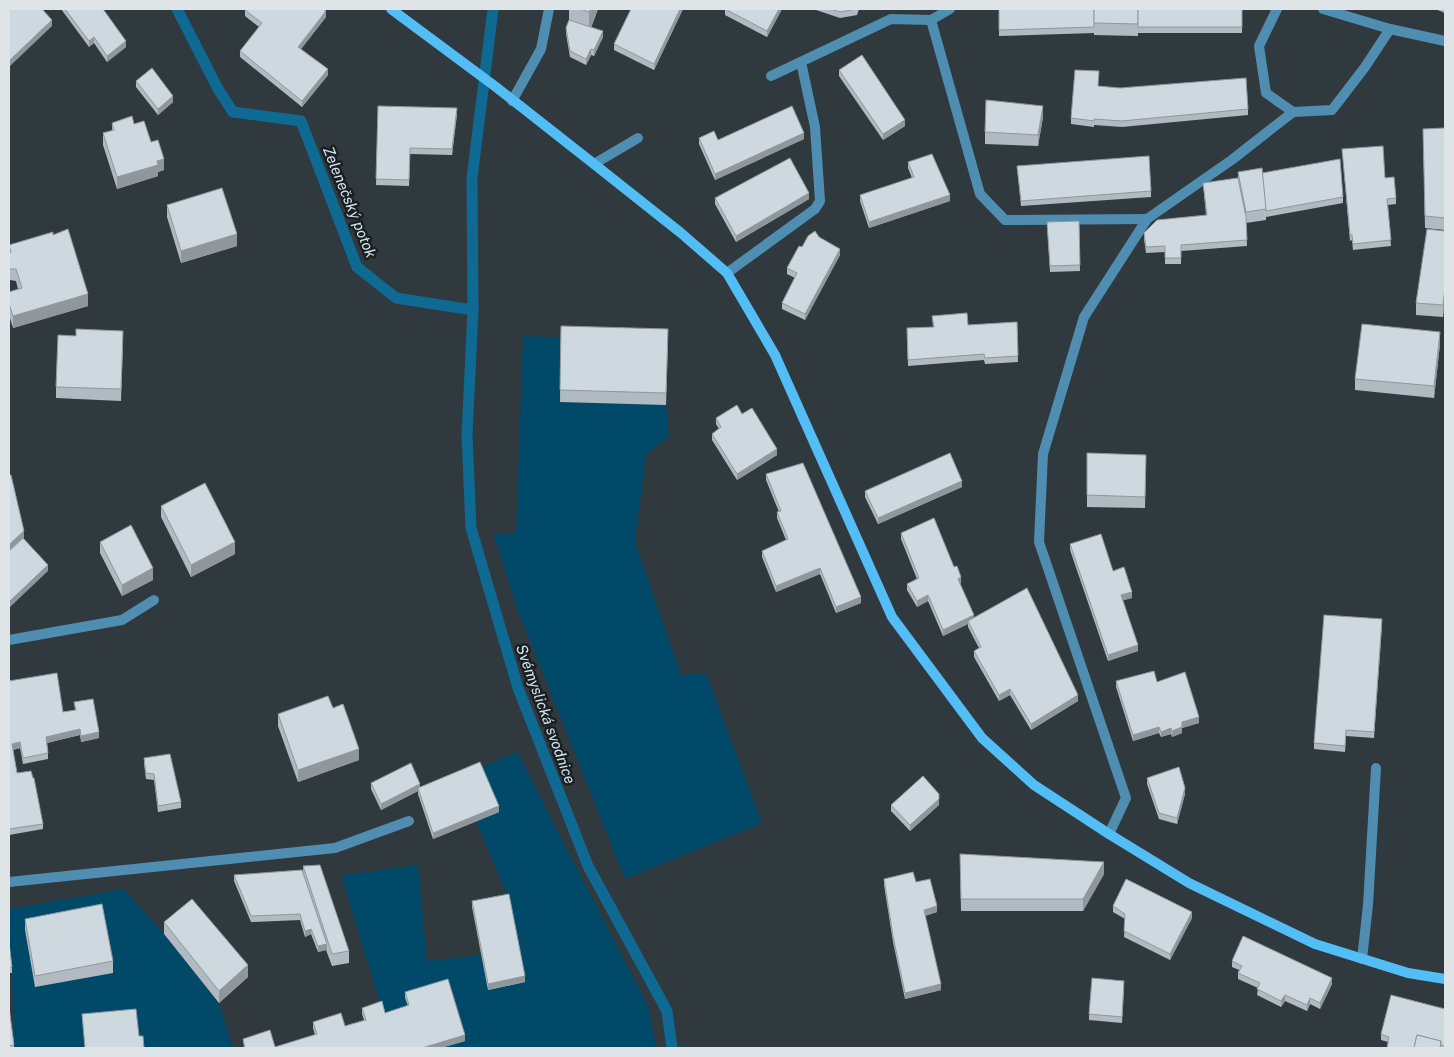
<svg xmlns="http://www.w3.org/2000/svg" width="1454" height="1057" viewBox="0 0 1454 1057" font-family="'Public Sans',sans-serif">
  <rect width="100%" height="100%" fill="#30393e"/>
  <g fill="#014968">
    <polygon points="523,336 561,337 666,405 669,437 646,454 635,542 681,675 706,673 762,823 625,879 518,611 493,533 516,534"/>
    <polygon points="517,752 649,1008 656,1048 441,1048 465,1040 409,1011 385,1019 341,875 418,865 427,961 482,955 509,900 476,821 499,811 480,768"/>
    <polygon points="124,889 164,934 219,1003 233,1048 14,1048 12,973 9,949 9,909"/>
  </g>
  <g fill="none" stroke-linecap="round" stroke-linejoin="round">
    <g stroke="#0f6a93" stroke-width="11">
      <polyline points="177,9 218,89 233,112 301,121 357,267 396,298 473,310 472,178 493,9"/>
      <polyline points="473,310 467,435 471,528 518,688 588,866 667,1011 672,1048"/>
    </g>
    <g stroke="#4f8db1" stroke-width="10">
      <polyline points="9,640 122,620 154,600"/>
      <polyline points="1362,959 1368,905 1376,768"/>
    </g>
    <g stroke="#4f8db1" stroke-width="10">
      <polyline points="1277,9 1259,46 1266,93 1293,112 1332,110 1365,67 1390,29"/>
      <polyline points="1323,9 1390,29 1445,41"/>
      <polyline points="931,20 980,194 1005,220 1147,219"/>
      <polyline points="771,76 891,19 931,20 950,9"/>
      <polyline points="512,101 541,49 549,9"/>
      <polyline points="594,164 638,138"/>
      <polyline points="727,273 815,209 820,201 815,127 801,62"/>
      <polyline points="1109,834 1126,798 1039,542 1043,454 1084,317 1147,219 1233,159 1293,112"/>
      <polyline points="9,882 335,848 409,821"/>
    </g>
    <polyline stroke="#53bdf6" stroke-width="10" points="391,9 496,87 594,164 681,233 727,273 775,355 892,617 982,738 1034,785 1109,834 1189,883 1315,944 1408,973 1445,979"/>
  </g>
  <g fill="#b1bac0">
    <polygon points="61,9 103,9 126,47 107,62 94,43 89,47"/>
    <polygon points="569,9 598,9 591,28 603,37 594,56 591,55 586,65 570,57 566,34 566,28 569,20"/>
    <polygon points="683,9 654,70 614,50 614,44"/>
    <polygon points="725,9 782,9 767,37 725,15"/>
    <polygon points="813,9 859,9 857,15 840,18"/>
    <polygon points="1094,9 1242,9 1242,33 1138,33 1138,20 1138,36 1094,35 1094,33 999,36 999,30"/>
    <polygon points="1435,9 1445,9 1445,13"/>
    <polygon points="245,10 326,17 301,49 328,75 302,107 240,57 240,51 259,27 245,16"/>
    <polygon points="839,70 905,126 883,140 839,76"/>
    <polygon points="136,81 173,102 158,115 136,87"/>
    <polygon points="1098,86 1248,109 1248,115 1122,127 1094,125 1094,127 1071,124 1071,118"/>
    <polygon points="378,106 457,114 452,155 410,154 409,186 376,185"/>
    <polygon points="1043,117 1038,146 985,144 985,132"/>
    <polygon points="112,123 134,124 151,142 164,170 158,172 158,176 117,189 103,145 103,133 112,131"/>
    <polygon points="1445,128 1445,230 1425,228 1423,129"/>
    <polygon points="699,138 718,140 804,139 715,180 699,144"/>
    <polygon points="1342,149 1385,178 1396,198 1396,204 1388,205 1391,246 1353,250 1352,240 1350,241"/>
    <polygon points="908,162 950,201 869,228 860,201 860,195 912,178 908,168"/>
    <polygon points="1017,166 1151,191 1151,197 1021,206"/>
    <polygon points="1238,172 1262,173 1343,197 1343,203 1266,217 1266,220 1246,223 1247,246 1181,251 1181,264 1165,264 1165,252 1146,253 1144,239 1144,233 1206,215 1203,183 1238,178"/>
    <polygon points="715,198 809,199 736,242 715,204"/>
    <polygon points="167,205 237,246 181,263 167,217"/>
    <polygon points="1079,221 1080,271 1050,272 1047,222"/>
    <polygon points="1445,231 1445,298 1443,317 1416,315 1416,303"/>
    <polygon points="819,237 840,255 805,320 782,309 782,303 795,278 787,274 787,268 802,247"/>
    <polygon points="9,245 88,306 13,328 9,315 9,292 18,289 16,281 10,280 9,279"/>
    <polygon points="932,316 968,325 1017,322 1018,362 985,364 984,360 908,366 907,328 933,327"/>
    <polygon points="561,326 668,340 666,405 560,402"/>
    <polygon points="123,343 121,401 56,398 56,387"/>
    <polygon points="1440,344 1434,398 1355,390 1355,379"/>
    <polygon points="742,414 777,455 737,480 712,440 712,434 719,429 716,424 716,418"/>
    <polygon points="1087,453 1146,455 1145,508 1087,507"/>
    <polygon points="766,474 861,603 836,613 820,574 776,592 762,557 762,551 786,540 777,518 777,512 779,512 766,480"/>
    <polygon points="962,487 878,524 865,497 865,491"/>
    <polygon points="161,506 235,554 191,577 161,517"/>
    <polygon points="901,533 954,567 961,583 960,584 974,618 1078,701 1031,730 1010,695 999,701 974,657 974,651 979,648 968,627 968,624 943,636 928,601 917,607 907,590 907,584 917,579 901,539"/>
    <polygon points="100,542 153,580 122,596 100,553"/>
    <polygon points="1070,544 1113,571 1132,598 1123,600 1138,651 1108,661 1070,550"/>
    <polygon points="1382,625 1374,738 1346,736 1345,752 1314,749 1314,743"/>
    <polygon points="9,681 63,712 75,710 74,702 99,738 81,742 80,735 47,743 48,753 48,759 23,764 20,748 13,750 17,773 43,824 43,829 9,835"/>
    <polygon points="1116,681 1157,682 1199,723 1182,728 1182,733 1172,737 1171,734 1161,737 1159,733 1133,741 1116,687"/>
    <polygon points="333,708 359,760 298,782 278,726 278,714"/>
    <polygon points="144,758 181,802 181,808 158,812 154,780 146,779 144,764"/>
    <polygon points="1147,778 1185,794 1177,824 1159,819 1147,784"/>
    <polygon points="371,783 420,787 499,812 433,839 418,794 418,791 381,810 371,789"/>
    <polygon points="939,794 939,805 910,831 891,811 891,805"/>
    <polygon points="960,854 1104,874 1083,911 961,911"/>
    <polygon points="303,866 349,951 349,963 332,966 326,950 318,952 311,934 305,937 300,920 251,922 234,881 234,875 303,872"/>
    <polygon points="884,879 916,882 937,912 925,916 941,990 905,999 893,942 884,885"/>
    <polygon points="472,901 525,982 488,990 472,907"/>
    <polygon points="1113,906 1192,918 1170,960 1124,937 1125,919 1113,912"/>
    <polygon points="25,919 113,961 113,973 35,987 25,930"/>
    <polygon points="164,922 248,977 219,1003 164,934"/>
    <polygon points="9,943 12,967 12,973 9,973"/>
    <polygon points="1232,961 1332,984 1320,1009 1310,1004 1307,1011 1285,1001 1281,1007 1257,995 1258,988 1238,979 1238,973 1239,970 1232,967"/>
    <polygon points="1124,987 1122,1023 1089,1020 1089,1014"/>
    <polygon points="405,992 465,1041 441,1048 244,1048 243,1039 275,1047 315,1035 313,1028 313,1022 345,1026 364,1020 362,1014 362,1008 385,1013 408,1006 405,998"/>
    <polygon points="9,1007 14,1045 14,1048 9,1048"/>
    <polygon points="1445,1009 1445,1048 1387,1048 1388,1042 1381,1040 1381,1034"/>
  </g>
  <g fill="#90979c">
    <polygon points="590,9 598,9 589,33 589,12"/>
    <polygon points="680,9 683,9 654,70 654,64"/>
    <polygon points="779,9 782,9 767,37 767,31"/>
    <polygon points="326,11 326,17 298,53 298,47"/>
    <polygon points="52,20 52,26 9,67 9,61"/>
    <polygon points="603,31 603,37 594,56 594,50"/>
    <polygon points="94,37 94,43 89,47 89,41"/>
    <polygon points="126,41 126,47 107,62 107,56"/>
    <polygon points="591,49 591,55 586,65 586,59"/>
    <polygon points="328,69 328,75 302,107 302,101"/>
    <polygon points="173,96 173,102 158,115 158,109"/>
    <polygon points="1043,106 1043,117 1038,146 1038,135"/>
    <polygon points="457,108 457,114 452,155 452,149"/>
    <polygon points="905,120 905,126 883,140 883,134"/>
    <polygon points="804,133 804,139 715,180 715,174"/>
    <polygon points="164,159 164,170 158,172 158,176 117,189 117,177 157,161"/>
    <polygon points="809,193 809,199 736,242 736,236"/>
    <polygon points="950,195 950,201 869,228 869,222"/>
    <polygon points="237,234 237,246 181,263 181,251"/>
    <polygon points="840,249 840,255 805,320 805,314"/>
    <polygon points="1445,287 1445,298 1443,317 1443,305"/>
    <polygon points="88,294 88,306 13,328 13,316"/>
    <polygon points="1440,332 1440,344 1434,398 1434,386"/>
    <polygon points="777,449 777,455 737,480 737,474"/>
    <polygon points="962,481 962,487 878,524 878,518"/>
    <polygon points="24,531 24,543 9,556 9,545"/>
    <polygon points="235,542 235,554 191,577 191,565"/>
    <polygon points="48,565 48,571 9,608 9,602"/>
    <polygon points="153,568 153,580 122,596 122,585"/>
    <polygon points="820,568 820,574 776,592 776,586"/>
    <polygon points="961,577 961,583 958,585 958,579"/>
    <polygon points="1132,592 1132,598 1121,601 1121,595"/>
    <polygon points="928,595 928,601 917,607 917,601"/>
    <polygon points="861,597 861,603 836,613 836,607"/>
    <polygon points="974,615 974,621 968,621 968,624 943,636 943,630"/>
    <polygon points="1138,645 1138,651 1108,661 1108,655"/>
    <polygon points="1010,689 1010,695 999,701 999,695"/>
    <polygon points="1078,695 1078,701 1031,730 1031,724"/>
    <polygon points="1199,717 1199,723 1182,728 1182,733 1172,737 1172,731 1182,722"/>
    <polygon points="1159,727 1159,733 1133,741 1133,735"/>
    <polygon points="1171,728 1171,734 1161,737 1161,732"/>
    <polygon points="80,729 80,735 46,743 46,737"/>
    <polygon points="99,732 99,738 81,742 81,736"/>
    <polygon points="20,742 20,748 12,750 12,744"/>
    <polygon points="359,749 359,760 298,782 298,770"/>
    <polygon points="420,784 420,790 418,788 418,791 381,810 381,804"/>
    <polygon points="1185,788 1185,794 1177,824 1177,818"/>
    <polygon points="939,799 939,805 910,831 910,825"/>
    <polygon points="499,806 499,812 433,839 433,833"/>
    <polygon points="1104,862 1104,874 1083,911 1083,899"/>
    <polygon points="937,906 937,912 924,916 924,910"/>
    <polygon points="1192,912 1192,918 1170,960 1170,954"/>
    <polygon points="311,929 311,934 305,937 305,931"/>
    <polygon points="327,944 327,950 318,952 318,946"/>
    <polygon points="248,965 248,977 219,1003 219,991"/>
    <polygon points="525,976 525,982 488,990 488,984"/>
    <polygon points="1332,978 1332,984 1320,1009 1320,1003"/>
    <polygon points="941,984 941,990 905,999 905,993"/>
    <polygon points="1285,995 1285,1001 1281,1007 1281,1001"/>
    <polygon points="1310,998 1310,1004 1307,1011 1307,1005"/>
    <polygon points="465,1035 465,1041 441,1048 422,1048"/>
  </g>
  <g fill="#ced8df" stroke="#90979c">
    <polygon points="9,9 42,9 52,20 9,61"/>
    <polygon points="65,9 103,9 126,41 107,56 94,37 89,41"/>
    <polygon points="245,9 323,9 326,11 298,47 328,69 302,101 240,51 262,23 245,10"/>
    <polygon points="580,9 590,9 589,12"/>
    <polygon points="631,9 680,9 654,64 614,44"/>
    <polygon points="725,9 779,9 767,31"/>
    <polygon points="831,9 857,9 840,12"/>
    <polygon points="999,9 1094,9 1094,27 999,30"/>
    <polygon points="1094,9 1138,9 1138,24 1094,23"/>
    <rect x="1138" y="9" width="104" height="18"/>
    <polygon points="569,20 603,31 594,50 591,49 586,59 570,51 566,28"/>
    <polygon points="862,55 905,120 883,134 839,70"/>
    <polygon points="152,68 173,96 158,109 136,81"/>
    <polygon points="1075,70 1099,71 1098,86 1120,88 1246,78 1248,109 1122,121 1094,119 1094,121 1071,118"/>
    <polygon points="986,100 1043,106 1038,135 985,132"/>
    <polygon points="378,106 457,108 452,149 410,148 409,180 376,179"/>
    <polygon points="792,106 804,133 715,174 699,138 714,131 718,140"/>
    <polygon points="132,116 134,124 144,121 151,142 158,140 164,159 157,161 158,165 117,177 103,133 114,130 112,123"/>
    <polygon points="1445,128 1445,218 1425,216 1423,129"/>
    <polygon points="1383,146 1385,178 1394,177 1396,198 1387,199 1391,240 1353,244 1352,235 1350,235 1342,149"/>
    <polygon points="932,154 950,195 869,222 860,195 914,177 908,162"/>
    <polygon points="1149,156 1151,191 1021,201 1017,166"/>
    <polygon points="790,158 809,193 736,236 715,198"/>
    <polygon points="1340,159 1343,197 1266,211 1262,173"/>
    <polygon points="1262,168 1266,209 1246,212 1238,172"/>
    <polygon points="1238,178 1246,217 1247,240 1181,245 1181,258 1165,258 1165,246 1146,247 1144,233 1157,220 1207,215 1203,183"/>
    <polygon points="222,188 237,234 181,251 167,205"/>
    <polygon points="1079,221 1080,265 1050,266 1047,222"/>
    <polygon points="68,229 88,294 13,316 9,304 9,292 22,288 16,269 10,269 9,268 9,254 11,252 9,245 53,232 53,235"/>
    <polygon points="1427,229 1445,231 1445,287 1443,305 1416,303"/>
    <polygon points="815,231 819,237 840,249 805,314 782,303 797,273 787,268 799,246 802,247 808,236"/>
    <polygon points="967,313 968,325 1017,322 1018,356 985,358 984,354 908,360 907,328 934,327 932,316"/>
    <polygon points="1362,324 1440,332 1434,386 1355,379"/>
    <polygon points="561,326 668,329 666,393 560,390"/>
    <polygon points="76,329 123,331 121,389 56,387 58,335 76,336"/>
    <polygon points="737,405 742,414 752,408 777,449 737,474 712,434 721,427 716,418"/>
    <polygon points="950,453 962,481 878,518 865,491"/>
    <polygon points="1087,453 1146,455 1145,497 1087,495"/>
    <polygon points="803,463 861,597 836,607 820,568 776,586 762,551 788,539 777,512 781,511 766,474"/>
    <polygon points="9,475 11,475 24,531 9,545"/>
    <polygon points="205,483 235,542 191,565 161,506"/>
    <polygon points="934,518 954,567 957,566 961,577 958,579 974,615 943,630 928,595 917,601 907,584 919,578 901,533"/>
    <polygon points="131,525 153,568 122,585 100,542"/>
    <polygon points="1101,534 1113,571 1124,567 1132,592 1121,595 1138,645 1108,655 1070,544"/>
    <polygon points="23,538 48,565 9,602 9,551"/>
    <polygon points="1027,588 1078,695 1031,724 1010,689 999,695 974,651 981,647 968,621"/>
    <polygon points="1324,615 1382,619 1374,732 1346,730 1345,746 1314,743"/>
    <polygon points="1154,671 1157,682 1185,672 1199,717 1182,722 1182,727 1172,731 1171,728 1161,732 1159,727 1133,735 1116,681"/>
    <polygon points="57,673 63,712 76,710 74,702 93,699 99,732 81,736 80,729 46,737 48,753 23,758 20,742 12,744 17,773 31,771 33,778 34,778 43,824 9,829 9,681"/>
    <polygon points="328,696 333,708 343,704 359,749 298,770 278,714"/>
    <polygon points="170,754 181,802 158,806 154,774 146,773 144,758"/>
    <polygon points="480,762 499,806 433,833 418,788"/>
    <polygon points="411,763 420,784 381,804 371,783"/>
    <polygon points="1179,767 1185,788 1177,818 1159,813 1147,778"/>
    <polygon points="923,776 939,794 939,799 910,825 891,805"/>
    <polygon points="960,854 1104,862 1083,899 961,899"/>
    <polygon points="320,865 349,951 332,954 303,866"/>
    <polygon points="302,870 327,944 318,946 311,929 305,931 300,914 251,916 234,875"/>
    <polygon points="913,872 916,882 930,879 937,906 924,910 941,984 905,993 893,936 884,879"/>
    <polygon points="1126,879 1192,912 1170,954 1124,931 1125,914 1113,906"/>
    <polygon points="509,894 525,976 488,984 472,901"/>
    <polygon points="192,899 248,965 219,991 164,922"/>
    <polygon points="102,904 113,961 35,976 25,919"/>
    <polygon points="1243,936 1332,978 1320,1003 1310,998 1307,1005 1285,995 1281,1001 1257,989 1260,983 1238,973 1242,966 1232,961"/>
    <polygon points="9,943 12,967 9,967"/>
    <polygon points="1092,978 1124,981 1122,1017 1089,1014"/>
    <polygon points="448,979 465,1035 422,1048 245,1048 243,1039 270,1030 275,1047 317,1034 313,1022 341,1013 345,1026 366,1020 362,1008 382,1001 385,1013 409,1005 405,992"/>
    <polygon points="1391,995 1445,1009 1445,1046 1441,1045 1441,1041 1417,1035 1414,1048 1387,1048 1389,1037 1381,1034"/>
    <polygon points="9,1007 14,1045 9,1046"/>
    <polygon points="136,1009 139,1036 143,1036 144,1048 85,1048 82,1014"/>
    <polygon points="1417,1035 1441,1041 1440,1048 1414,1048"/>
  </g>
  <g text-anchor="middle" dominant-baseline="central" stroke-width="5" stroke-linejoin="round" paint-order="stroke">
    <g font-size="15" font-style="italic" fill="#cfe6f4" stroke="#1b1f22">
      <text transform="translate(350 202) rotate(68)">Zelenečský potok</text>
      <text transform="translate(546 714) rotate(70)">Svémyslická svodnice</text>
    </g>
  </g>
  <rect width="1454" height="1057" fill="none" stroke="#dfe4e7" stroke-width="20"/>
</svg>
